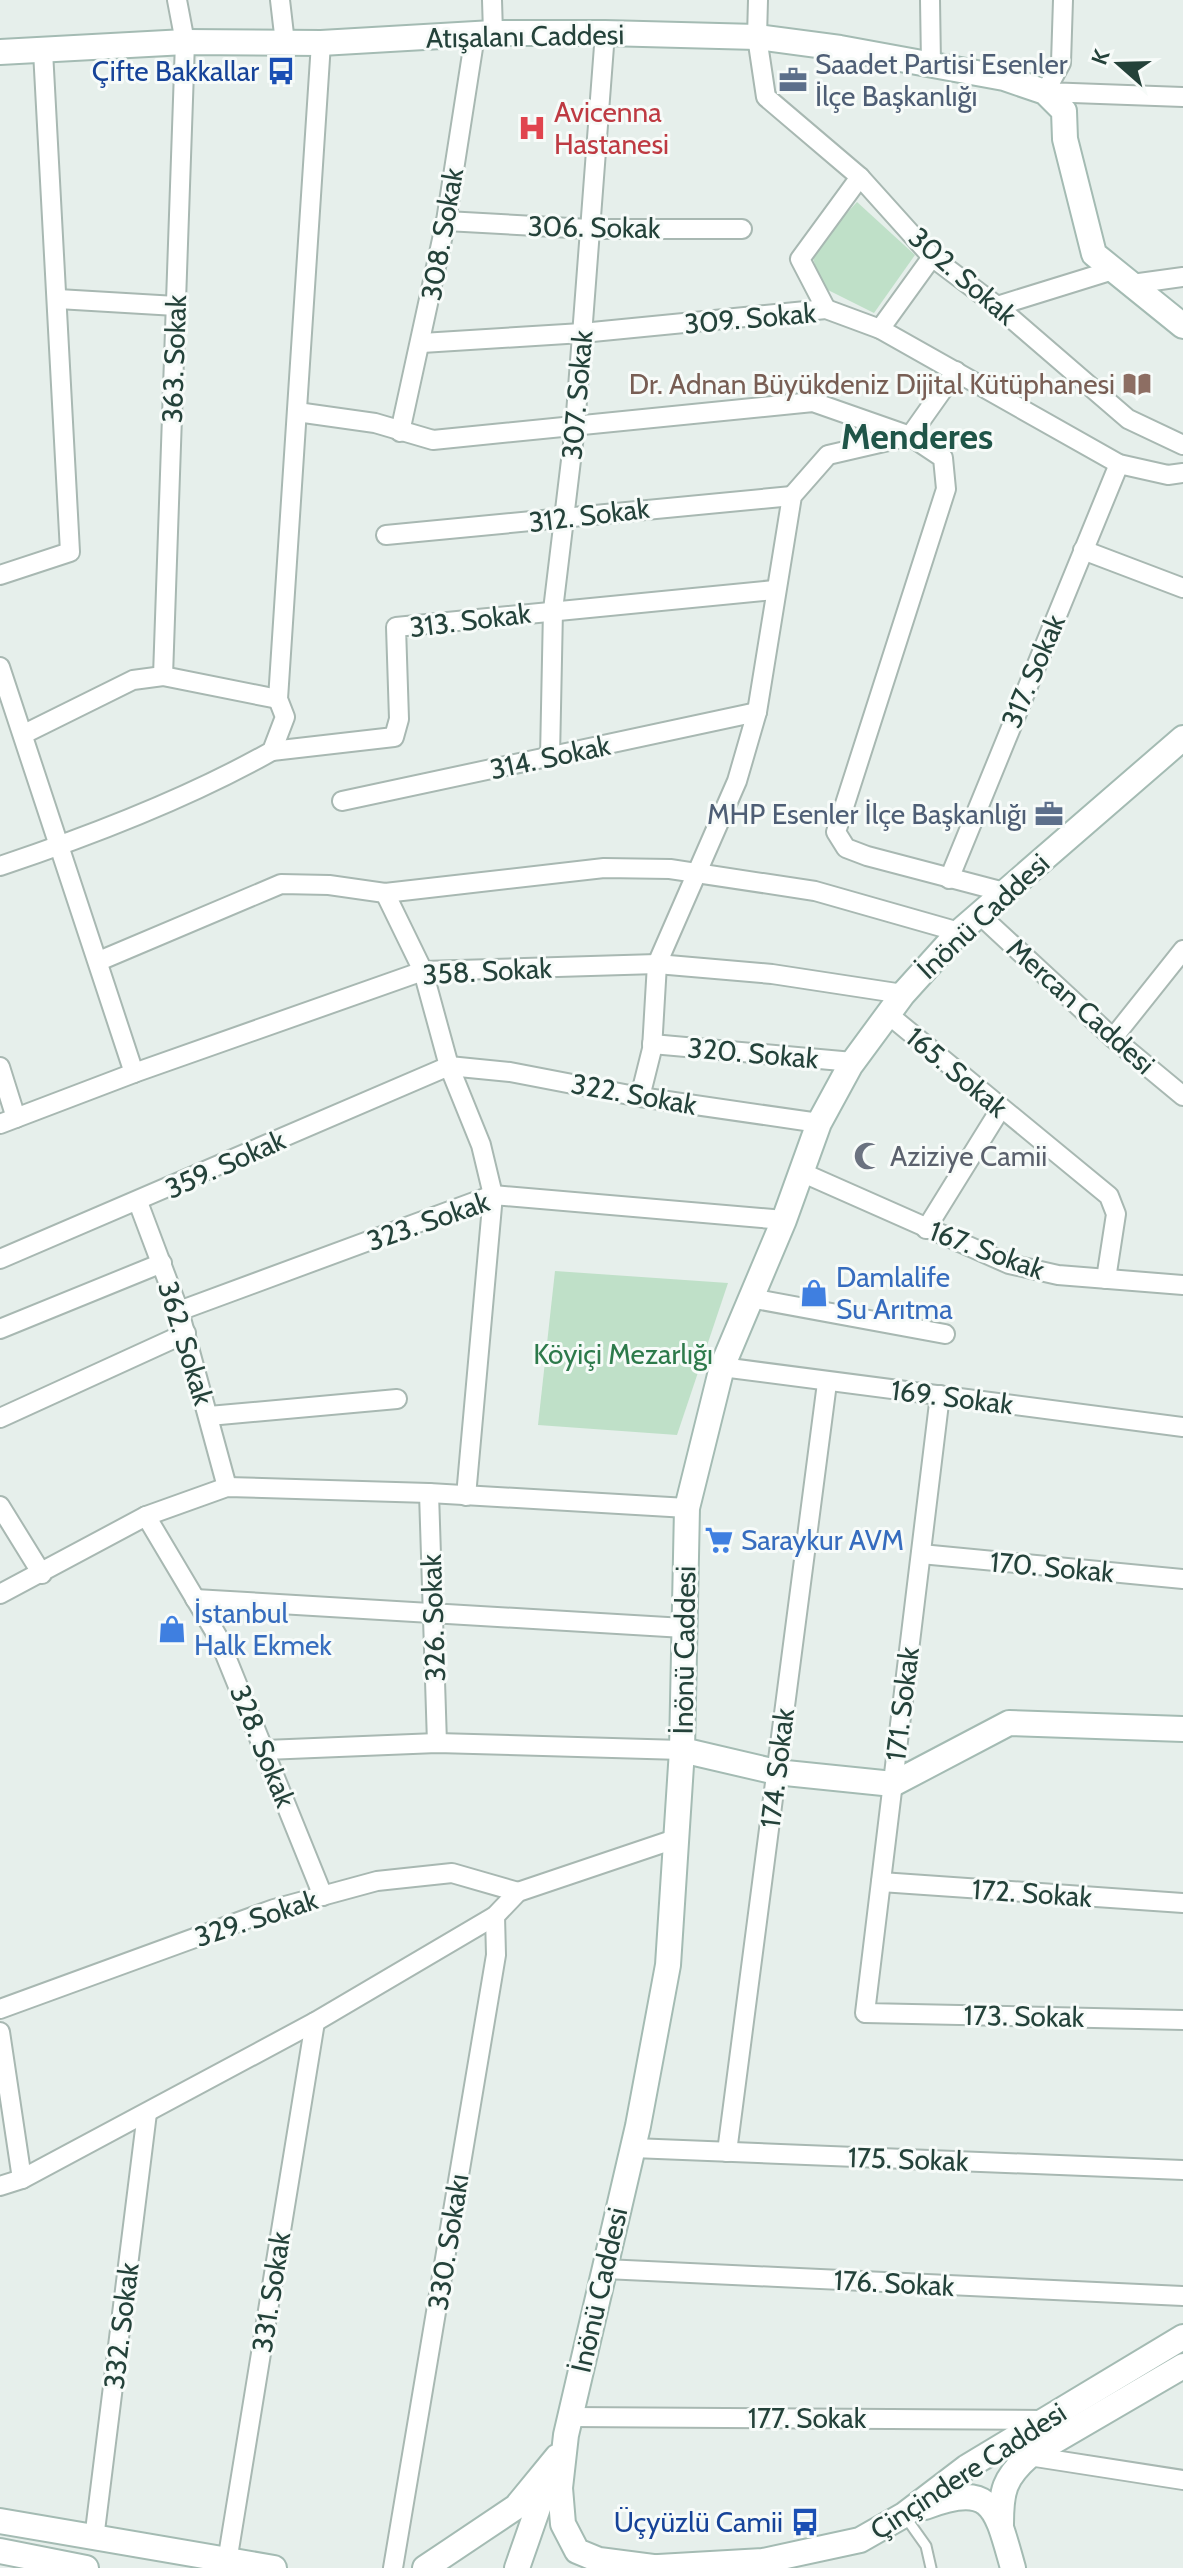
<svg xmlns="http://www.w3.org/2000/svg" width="1183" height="2568" viewBox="0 0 1183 2568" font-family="Cabin,sans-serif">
  <rect width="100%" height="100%" fill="#e6efeb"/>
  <g fill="#bfe0c8">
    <polygon points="857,202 915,255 874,313 822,287 811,252"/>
    <polygon points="555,1271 728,1283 677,1435 538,1425"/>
  </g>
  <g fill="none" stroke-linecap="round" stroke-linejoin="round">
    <defs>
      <polyline id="lane" points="904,2515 926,2546 931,2568"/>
      <g id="street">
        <polyline points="280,0 285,43"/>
        <polyline points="492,0 493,33"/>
        <polyline points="758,0 757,37 766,97 860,177 932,257 997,306 1128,419 1183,445"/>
        <polyline points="930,0 931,63"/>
        <polyline points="1063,0 1061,63 1045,92 1183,97"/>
        <polyline points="446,221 589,229 742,229"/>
        <polyline points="1132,284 1183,277"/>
        <polyline points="58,299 176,306"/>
        <polyline points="997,306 1110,271"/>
        <polyline points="826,309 800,259 860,177"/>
        <polyline points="880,329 932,257"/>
        <polyline points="422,343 582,333 826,309 880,329 1119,464 1168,475 1183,473"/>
        <polyline points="297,412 375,423 433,440 813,402 910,436 943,458 946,489 836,832 846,848 867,856 1004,892"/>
        <polyline points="400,432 446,221 475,35"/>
        <polyline points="386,535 792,496"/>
        <polyline points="1083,550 1183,588"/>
        <polyline points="0,575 70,552 43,51"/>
        <polyline points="0,667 134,1073"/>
        <polyline points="163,676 185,42 177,0"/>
        <polyline points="24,734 133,680 163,676 278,699"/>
        <polyline points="272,751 394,737 399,719 396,627 774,590"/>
        <polyline points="550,757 553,610 575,427 605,33"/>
        <polyline points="342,801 757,712"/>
        <path d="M0,866C93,835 187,799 272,751L285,717L278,699L321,43"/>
        <polyline points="949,879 1119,464"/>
        <polyline points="385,893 423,971 449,1066 481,1145 493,1195 466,1496"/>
        <polyline points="980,915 1113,1038 1183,1096"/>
        <polyline points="99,961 281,884 329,885 385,893 604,868 670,869 815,891 959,932"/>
        <polyline points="889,1015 1109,1196 1116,1214 1106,1279"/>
        <polyline points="1113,1038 1183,950"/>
        <polyline points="652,1044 853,1062"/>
        <polyline points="0,1067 16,1118"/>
        <polyline points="640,1097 652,1049 657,964 737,781 757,712 792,496 828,455 910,436 956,371"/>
        <polyline points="0,1124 134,1073 423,971 657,964 772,974 903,994"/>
        <polyline points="801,1172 1009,1264 1058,1275 1183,1285"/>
        <polyline points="138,1202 179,1311 227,1487"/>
        <polyline points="926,1229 1001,1108"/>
        <polyline points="0,1259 449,1066 510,1072 640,1097 819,1123"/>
        <polyline points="750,1298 945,1334"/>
        <polyline points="179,1311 493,1195 784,1220"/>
        <polyline points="0,1329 162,1263"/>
        <polyline points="722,1367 1183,1427"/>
        <polyline points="940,1395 865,2013 1183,2020"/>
        <polyline points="209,1416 397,1399"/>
        <polyline points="0,1418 186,1333"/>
        <polyline points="429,1493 437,1743"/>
        <polyline points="0,1506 42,1574"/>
        <polyline points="146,1516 218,1637 323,1896"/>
        <polyline points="921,1554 1183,1579"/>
        <polyline points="0,1594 146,1516 227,1487 429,1493 687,1508"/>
        <polyline points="195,1599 684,1628"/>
        <polyline points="265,1750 437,1743 682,1750"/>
        <polyline points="881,1882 1183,1903"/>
        <polyline points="0,2009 274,1909 377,1881 452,1873 518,1892"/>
        <polyline points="0,2032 22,2179"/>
        <polyline points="633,2148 1183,2170"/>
        <polyline points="727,2152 827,1383"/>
        <polyline points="0,2186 22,2179 315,2022 495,1916 518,1892 678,1838"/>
        <polyline points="605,2269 1183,2296"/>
        <polyline points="570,2417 1045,2420"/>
        <polyline points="1029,2456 1183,2480"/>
        <polyline points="94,2539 147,2113"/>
        <polyline points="227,2562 315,2022"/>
        <polyline points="393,2568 496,1955 495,1916"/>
      </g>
      <g id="secondary">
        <polyline points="0,52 185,42 321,43 493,33 605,33 757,37 840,48 1004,78 1045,92 1064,111 1065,139 1094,254 1183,326"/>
        <polyline points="682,1750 776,1772 893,1784 1009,1723 1183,1729"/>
        <path d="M925,2507C993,2481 996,2508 1013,2568"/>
        <polyline points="0,2521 274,2568"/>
        <path d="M1001,2524C1001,2491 1004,2478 1029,2456L1183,2366"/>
        <polyline points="0,2551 86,2568"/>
        <polyline points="653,2567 599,2560 577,2551 563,2524 560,2488 566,2435 638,2126 668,1965 682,1750 687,1508 722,1367 784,1220 819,1123 850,1066 903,994 959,932 1183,738"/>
        <polyline points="425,2568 516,2507 557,2457"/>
        <polyline points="517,2568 547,2482"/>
        <polyline points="641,2568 763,2561 860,2540 904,2515 967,2467 1183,2337"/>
      </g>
    </defs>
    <use href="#lane" stroke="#a8b8b2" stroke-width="13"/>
    <use href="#street" stroke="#a8b8b2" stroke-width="22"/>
    <use href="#secondary" stroke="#a4bbb3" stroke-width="28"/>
    <use href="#lane" stroke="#fff" stroke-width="9"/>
    <use href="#street" stroke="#fff" stroke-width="18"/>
    <use href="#secondary" stroke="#fff" stroke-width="24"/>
  </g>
  <defs>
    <symbol id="bus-bare" viewBox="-9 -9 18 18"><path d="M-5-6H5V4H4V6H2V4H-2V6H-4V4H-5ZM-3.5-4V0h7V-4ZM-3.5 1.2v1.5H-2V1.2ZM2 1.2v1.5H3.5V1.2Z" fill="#1a4fb4" stroke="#f7fbf9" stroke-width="2.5" paint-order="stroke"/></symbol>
    <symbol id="office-bare" viewBox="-9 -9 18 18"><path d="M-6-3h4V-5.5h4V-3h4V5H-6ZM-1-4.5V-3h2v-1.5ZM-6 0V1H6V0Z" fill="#5c6f8a" stroke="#f7fbf9" stroke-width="2.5" paint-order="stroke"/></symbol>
    <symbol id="hospital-bare" viewBox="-9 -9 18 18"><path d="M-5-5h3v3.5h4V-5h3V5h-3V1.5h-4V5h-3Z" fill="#e0444e" stroke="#f7fbf9" stroke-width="2.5" paint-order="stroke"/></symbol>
    <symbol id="library-bare" viewBox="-9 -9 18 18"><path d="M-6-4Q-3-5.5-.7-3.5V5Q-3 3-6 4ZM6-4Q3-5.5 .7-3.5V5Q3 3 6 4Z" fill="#8d6e63" stroke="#f7fbf9" stroke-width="2.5" paint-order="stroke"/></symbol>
    <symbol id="mosque-bare" viewBox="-9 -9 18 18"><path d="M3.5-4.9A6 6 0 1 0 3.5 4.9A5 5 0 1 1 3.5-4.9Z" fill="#6b7280" stroke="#f7fbf9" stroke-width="2.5" paint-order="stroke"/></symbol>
    <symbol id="shop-bare" viewBox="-9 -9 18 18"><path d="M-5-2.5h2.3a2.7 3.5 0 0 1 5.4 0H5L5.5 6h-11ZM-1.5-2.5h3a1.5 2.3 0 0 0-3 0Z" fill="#3f7fe0" stroke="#f7fbf9" stroke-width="2.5" paint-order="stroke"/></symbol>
    <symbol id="supermarket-bare" viewBox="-9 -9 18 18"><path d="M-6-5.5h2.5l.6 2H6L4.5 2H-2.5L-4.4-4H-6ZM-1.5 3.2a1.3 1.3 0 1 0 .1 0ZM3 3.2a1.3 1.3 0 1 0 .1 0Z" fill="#3f7fe0" stroke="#f7fbf9" stroke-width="2.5" paint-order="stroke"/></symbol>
  </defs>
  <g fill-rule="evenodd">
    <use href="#bus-bare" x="261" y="51" width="40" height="40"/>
    <use href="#office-bare" x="773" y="60" width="40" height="40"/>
    <use href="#hospital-bare" x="512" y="108" width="40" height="40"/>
    <use href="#library-bare" x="1117" y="364" width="40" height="40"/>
    <use href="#office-bare" x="1029" y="794" width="40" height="40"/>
    <use href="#mosque-bare" x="848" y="1136" width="40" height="40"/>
    <use href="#shop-bare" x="794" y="1273" width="40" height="40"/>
    <use href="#supermarket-bare" x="699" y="1520" width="40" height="40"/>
    <use href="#shop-bare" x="152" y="1609" width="40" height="40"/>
    <use href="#bus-bare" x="785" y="2502" width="40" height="40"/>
  </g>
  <g text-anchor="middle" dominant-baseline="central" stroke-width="6" stroke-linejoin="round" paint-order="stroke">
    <g font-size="28" fill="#24423a" stroke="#f7fbf9">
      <text transform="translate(525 36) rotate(-1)">Atışalanı Caddesi</text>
      <text transform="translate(594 227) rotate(1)">306. Sokak</text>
      <text transform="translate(442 234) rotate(-80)">308. Sokak</text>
      <text transform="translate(963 276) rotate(41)">302. Sokak</text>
      <text transform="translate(750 318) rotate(-5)">309. Sokak</text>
      <text transform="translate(174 359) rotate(-88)">363. Sokak</text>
      <text transform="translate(577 395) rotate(-85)">307. Sokak</text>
      <text transform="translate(589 515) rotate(-7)">312. Sokak</text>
      <text transform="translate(470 620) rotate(-7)">313. Sokak</text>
      <text transform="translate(1033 671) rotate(-67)">317. Sokak</text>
      <text transform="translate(550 757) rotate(-12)">314. Sokak</text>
      <text transform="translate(983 916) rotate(-43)">İnönü Caddesi</text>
      <text transform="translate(487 971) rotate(-3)">358. Sokak</text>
      <text transform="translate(1081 1006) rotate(42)">Mercan Caddesi</text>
      <text transform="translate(753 1053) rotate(5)">320. Sokak</text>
      <text transform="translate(957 1072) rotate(40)">165. Sokak</text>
      <text transform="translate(634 1094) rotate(10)">322. Sokak</text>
      <text transform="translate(225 1164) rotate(-24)">359. Sokak</text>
      <text transform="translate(428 1221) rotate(-19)">323. Sokak</text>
      <text transform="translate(987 1250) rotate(20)">167. Sokak</text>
      <text transform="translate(186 1343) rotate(73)">362. Sokak</text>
      <text transform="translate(952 1397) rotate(7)">169. Sokak</text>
      <text transform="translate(1052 1567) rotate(5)">170. Sokak</text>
      <text transform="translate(433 1618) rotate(-92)">326. Sokak</text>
      <text transform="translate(684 1650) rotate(-89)">İnönü Caddesi</text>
      <text transform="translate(902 1704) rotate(-83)">171. Sokak</text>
      <text transform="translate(263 1746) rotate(68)">328. Sokak</text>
      <text transform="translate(777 1768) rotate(-83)">174. Sokak</text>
      <text transform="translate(1032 1893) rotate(4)">172. Sokak</text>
      <text transform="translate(256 1918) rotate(-18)">329. Sokak</text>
      <text transform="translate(1024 2016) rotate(1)">173. Sokak</text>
      <text transform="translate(908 2159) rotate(2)">175. Sokak</text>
      <text transform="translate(448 2242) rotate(-81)">330. Sokakı</text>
      <text transform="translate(894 2283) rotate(3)">176. Sokak</text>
      <text transform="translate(599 2290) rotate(-77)">İnönü Caddesi</text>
      <text transform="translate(271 2292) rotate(-81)">331. Sokak</text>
      <text transform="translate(121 2326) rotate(-83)">332. Sokak</text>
      <text x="807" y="2418">177. Sokak</text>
      <text transform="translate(968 2471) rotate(-33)">Çinçindere Caddesi</text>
    </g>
    <g font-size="28" fill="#4e5e75" stroke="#f7fbf9" text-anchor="start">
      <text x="815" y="64">Saadet Partisi Esenler<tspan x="815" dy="32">İlçe Başkanlığı</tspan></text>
      <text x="1027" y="814" text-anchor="end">MHP Esenler İlçe Başkanlığı</text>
    </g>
    <g font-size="28" fill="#164399" stroke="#f7fbf9" text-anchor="end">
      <text x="259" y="71">Çifte Bakkallar</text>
      <text x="783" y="2522">Üçyüzlü Camii</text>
    </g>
    <g font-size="28" fill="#be3a42" stroke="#f7fbf9" text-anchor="start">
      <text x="554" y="112">Avicenna<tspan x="554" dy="32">Hastanesi</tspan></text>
    </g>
    <g font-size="28" fill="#785e54" stroke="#f7fbf9" text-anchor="end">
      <text x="1115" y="384">Dr. Adnan Büyükdeniz Dijital Kütüphanesi</text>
    </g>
    <g font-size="28" fill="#5b616d" stroke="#f7fbf9" text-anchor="start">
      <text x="890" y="1156">Aziziye Camii</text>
    </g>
    <g font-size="28" fill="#366cbe" stroke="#f7fbf9" text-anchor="start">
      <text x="836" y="1277">Damlalife<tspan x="836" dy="32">Su Arıtma</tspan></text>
      <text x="741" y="1540">Saraykur AVM</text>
      <text x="194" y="1613">İstanbul<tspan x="194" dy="32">Halk Ekmek</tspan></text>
    </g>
    <g font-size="28" fill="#2d7a4b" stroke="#f7fbf9">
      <text x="623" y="1354">Köyiçi Mezarlığı</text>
    </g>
    <g font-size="36" font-weight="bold" fill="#1f5548" stroke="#f7fbf9">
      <text x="917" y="436">Menderes</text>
    </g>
  </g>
  <g transform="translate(1119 64) rotate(290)" stroke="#f7fbf9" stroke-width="6" paint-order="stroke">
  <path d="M0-6L14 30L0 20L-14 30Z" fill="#24423a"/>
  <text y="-12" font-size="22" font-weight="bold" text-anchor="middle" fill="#24423a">K</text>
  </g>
</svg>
